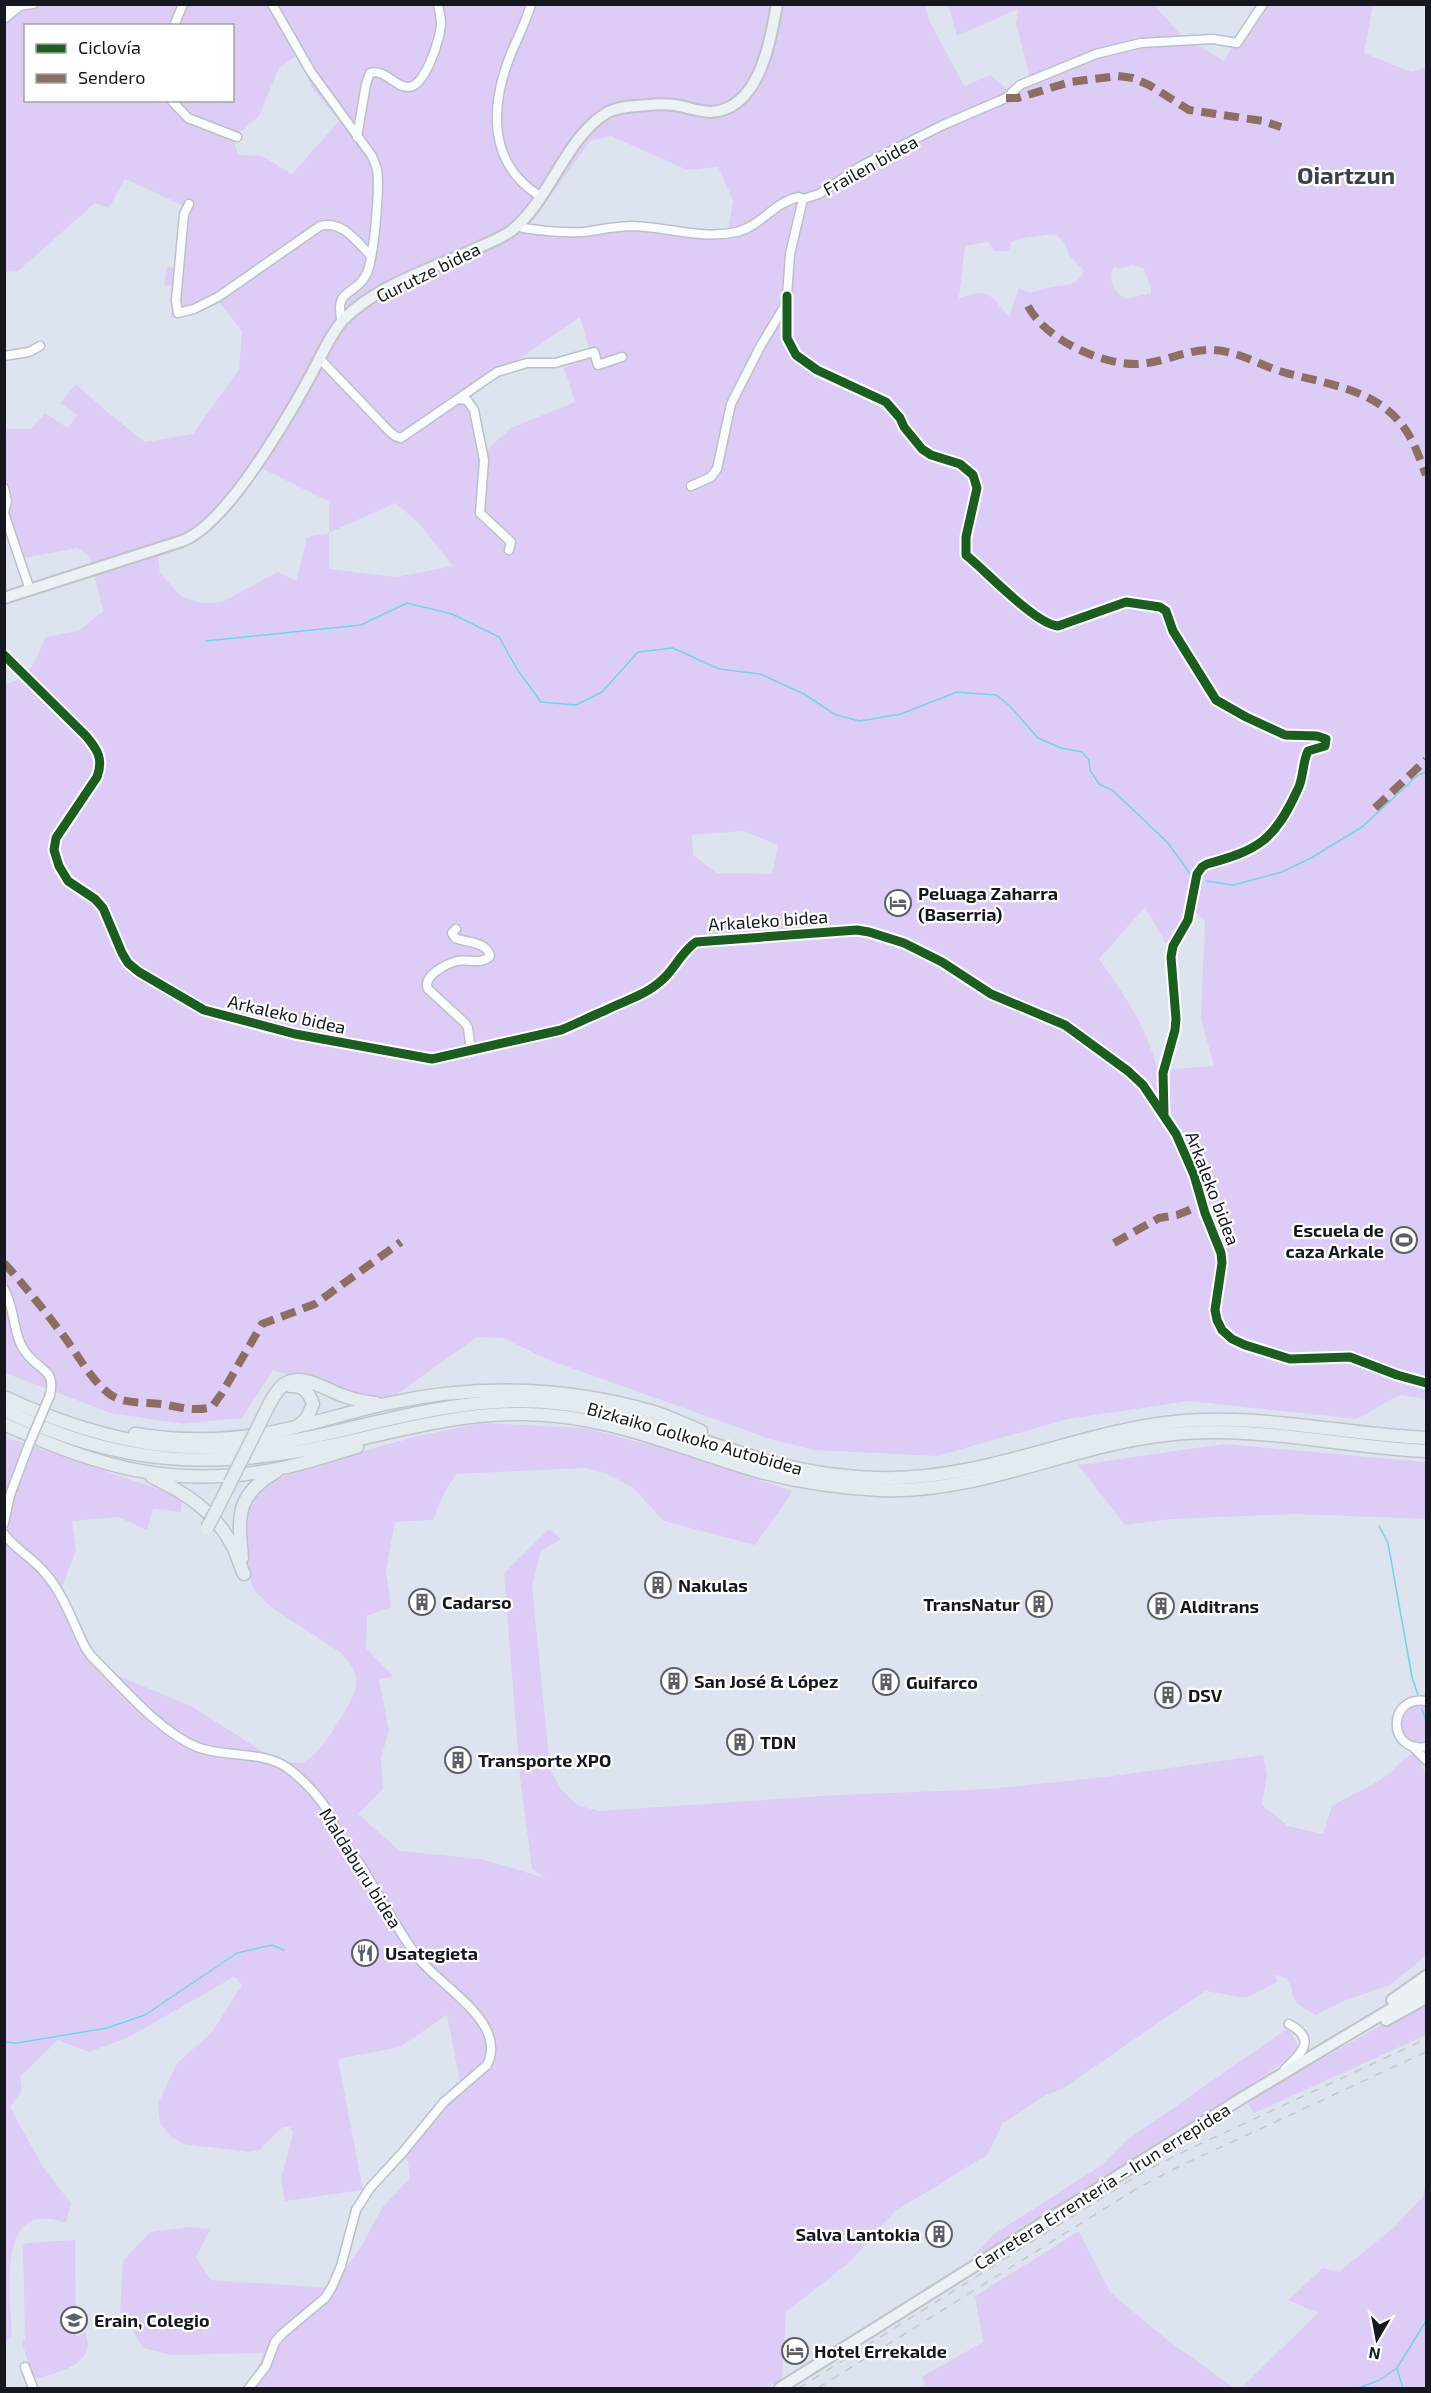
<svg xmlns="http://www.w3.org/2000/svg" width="1431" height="2393" viewBox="0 0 1431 2393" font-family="'Exo 2',sans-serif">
  <rect width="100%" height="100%" fill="#dee4ef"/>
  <g fill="#ddcdf6" fill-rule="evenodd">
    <path d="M5,5H925L929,20L964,86L991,75L1011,93L1031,82L1016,23L1018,9L957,36L948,5H1154L1181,35L1224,61L1259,5H1373L1364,53L1411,72L1425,68L1426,64V1399L1399,1395L1357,1419L1189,1401L1068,1419L937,1456L813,1450L770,1439L549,1360L503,1338L477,1337L390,1399H363L273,1370L242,1418L183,1424L111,1413L5,1373V684C30,679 37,659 45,637L78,631L103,611L90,557L77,548L19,559L12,522L5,521L4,458L7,429H31L45,413L68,428L77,415L60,403L76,384L106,411L145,442L193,434L239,369L242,331L219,302L171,318L175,279L173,286L164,285L167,267L176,268L182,205L125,179L109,208L95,203L18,271L5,272ZM26,26H232V100H26ZM298,55L311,86L339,121L292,174L262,156L238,155L233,138L259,116L279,68ZM611,136L687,170L718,167L733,200L728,231L686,234L643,226L560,232L529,226L590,141ZM1055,234L1063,241L1069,255L1084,271C1077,287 1066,284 1051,287C1044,288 1038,291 1031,293L1019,288L1009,317C989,293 990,288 959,298L965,246L988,242L994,251H1009L1011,242L1023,238ZM1132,265L1143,268L1151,287V293L1126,299C1115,292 1107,280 1114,267L1120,269ZM580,317L591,356L564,368L575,402L511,428L483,453L469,394ZM261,468L329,502V533L307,537L296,581L278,572L222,602L201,603L181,596L160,573L158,557L195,542ZM395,503L417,521L453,566L396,577L329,569V533ZM743,831L778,845L772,874L717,873L693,855L692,835ZM1145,907L1171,952L1191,910L1205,920L1201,1019L1214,1066L1158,1070C1145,1024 1126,997 1099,959Z"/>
    <path d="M482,1423L585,1428L666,1449L793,1491L755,1545L664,1521L632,1487L605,1473L586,1468L456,1474L444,1493L433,1520L395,1522L386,1571L391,1607L367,1616L366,1648L393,1676L379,1680L389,1730L381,1758L383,1789L358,1814L400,1851L481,1859L545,1878L532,1869L520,1778L504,1573L549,1529L561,1539L541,1551L532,1586L550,1768L560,1788L577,1805L599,1811L837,1795L990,1789L1113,1776L1263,1755L1267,1775L1262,1805L1288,1826L1323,1834L1332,1806C1349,1796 1367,1788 1383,1778C1395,1771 1400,1758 1413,1754L1419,1758L1426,1775V1956L1390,1985L1346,2000L1315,2015C1310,2010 1303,2009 1298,2004C1287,1993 1298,1978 1275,1975L1277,1982L1246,1998L1205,1991L1062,2089L1046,2095L1003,2123L987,2155L894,2212L851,2261L786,2312L782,2379L766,2388H243L256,2373L263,2353L171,2355L143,2348L120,2310L123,2261L150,2232L190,2227L210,2229L196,2257L211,2280L332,2288L362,2245L382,2208L410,2178L408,2162L402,2156L425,2124L462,2093L447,2015L400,2047L338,2059L363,2190L285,2201L281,2179L293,2133L290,2127H283L259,2150L249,2152L183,2144L170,2136L160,2123L158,2104L177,2063L212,2032L242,1985L234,1977L129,2037L89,2052L58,2040L20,2077L22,2090L10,2107L43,2167L71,2203L66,2223C56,2220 45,2217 34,2220C0,2231 11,2308 12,2337L5,2341V1437L182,1497L181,1512L153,1509L147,1530L118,1517L72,1521L76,1551L61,1589L85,1656L119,1676L193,1707L268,1755L283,1762L302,1763C307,1760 313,1756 317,1752C327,1741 354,1700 356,1686C358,1672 350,1662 341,1653L271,1607L255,1591L249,1577L243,1536L246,1509L261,1487L303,1468L418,1436Z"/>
    <polygon points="1224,1444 1426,1462 1426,1519 1295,1514 1172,1519 1125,1525 1078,1465"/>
    <path d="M1416,1705L1426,1706V1743C1400,1747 1391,1714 1416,1705Z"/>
    <polygon points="1426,2002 1426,2035 1254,2113 1247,2101 1387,2022"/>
    <polygon points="1288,2028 1301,2050 1200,2121 976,2259 973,2256 994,2234 1102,2165 1127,2140"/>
    <polygon points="1426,2182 1426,2388 1241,2388 1318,2313 1288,2300 1323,2268 1339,2272 1394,2227 1423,2197"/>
    <polygon points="1079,2231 1110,2292 1165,2338 1234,2388 925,2388 922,2377 983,2342 975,2296"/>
    <path d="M75,2240L76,2336L81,2335L85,2332C99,2365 56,2373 33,2380L22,2342L25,2339L23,2246L26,2243Z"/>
  </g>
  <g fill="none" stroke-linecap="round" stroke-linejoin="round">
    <g stroke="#70d5e9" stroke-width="1.5">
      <polyline points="206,641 361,625 407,603 452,614 499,637 517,669 541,702 576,705 602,692 638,652 673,648 719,669 760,674 804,694 836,715 860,721 901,714 957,692 996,695 1010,706 1038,738 1061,748 1082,752 1089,760 1090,770 1099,784 1112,790 1144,820 1168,843 1191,875"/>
      <polyline points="1206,881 1233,885 1282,872 1311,858 1362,827 1418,775 1426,772"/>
      <polyline points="1379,1526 1388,1543 1412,1677 1418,1695"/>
      <polyline points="1422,1709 1426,1721"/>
      <polyline points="4,2042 17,2043 107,2028 145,2015 237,1953 272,1945 284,1950"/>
      <polyline points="1397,2369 1403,2388"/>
      <polyline points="1358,2388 1380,2380 1397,2368 1426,2321"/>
    </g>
    <defs>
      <g id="minor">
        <path d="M272,4L311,72L372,156C374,161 376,165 377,170C380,188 374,256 367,273C356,297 333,287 342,322"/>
        <path d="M531,4C526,22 517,39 510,56C490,108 488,164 540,196"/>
        <polyline points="4,8 33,4"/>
        <polyline points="4,19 20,6"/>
        <polyline points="174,26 183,4"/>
        <polyline points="171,100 188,118 237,137"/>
        <path d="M357,137L366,84L370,73C385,68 394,87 408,87C425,88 441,37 441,23C441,17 439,11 438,4"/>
        <path d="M189,204L184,214L176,301L178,313L194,309L218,297L320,226C343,220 357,242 371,256"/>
        <path d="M519,224L523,228C543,231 563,233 583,232C599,230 616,226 633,226C668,227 702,240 737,232C761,226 774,202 799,197L803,199L819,194L861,166L943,125L1006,98L1020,85L1096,54L1141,43L1213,39L1237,43L1263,4"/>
        <path d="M787,296V338L796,355L817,370L886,402L900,418L904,427L922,449L931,455L960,464L973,475L977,488L966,537V555C986,571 1035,624 1058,626L1126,602L1160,607L1166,611L1173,631L1216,700L1246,717L1285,735L1317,736L1326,739L1325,746L1308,751C1302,763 1304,779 1297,791C1274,841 1258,850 1207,864L1202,867L1197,874L1188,920L1173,946L1171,957L1176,1019L1175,1030L1163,1073L1164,1113"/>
        <polyline points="4,356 29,352 40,346"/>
        <polyline points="320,359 389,431 395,436 401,438 497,372 527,363 555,363 594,352 598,365 622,357"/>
        <polyline points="459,399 467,400 474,410 484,460 480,513 511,542 509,550"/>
        <polyline points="691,486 711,477 717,469 731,404 760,347 784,307 787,296 790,254 803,199"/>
        <polyline points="4,488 7,501 4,512"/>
        <polyline points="4,513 30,590"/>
        <path d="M4,655L86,736C97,749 104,759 97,777L56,838L54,850L59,866L68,881L95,899L103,908L122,953L128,963L139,972L204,1010L295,1034L432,1059L561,1030C576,1024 589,1017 604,1011C623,1001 645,996 662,980C675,969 681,952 696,942L857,930L869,932L904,943L942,962L991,994L1065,1025L1128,1071L1143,1085L1176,1134L1194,1175L1205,1213L1221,1253L1222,1263L1215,1310L1217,1320L1222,1330L1232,1339L1245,1345L1290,1359L1350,1357L1397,1375L1426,1383"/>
        <path d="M456,929L452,933L455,938C467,943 486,941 490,956C482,965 468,959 457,961C446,964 422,976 428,989L465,1023L468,1028L471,1051"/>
        <path d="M4,1289C16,1310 12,1336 27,1354C40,1371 56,1369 50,1395"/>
        <polyline points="4,1523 10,1495 28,1447"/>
        <path d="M4,1534C16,1550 33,1558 45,1573C63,1593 73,1623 85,1647L91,1656C121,1685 158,1731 197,1747C225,1758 264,1750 289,1769C303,1780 320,1797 328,1812C333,1822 336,1832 342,1841C347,1850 356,1857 361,1866C380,1896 395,1926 416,1955C437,1985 509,2021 487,2065L444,2102L403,2152L370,2188L356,2210L341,2266L332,2287L325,2298L282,2334L275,2342L266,2366L249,2388"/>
        <path d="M1426,1701C1387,1695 1387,1753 1426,1747"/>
        <polyline points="1413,1747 1426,1760"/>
        <path d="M1285,2069C1302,2053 1317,2039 1289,2024"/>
        <polyline points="25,2367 33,2388"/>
      </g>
      <g id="major">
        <path d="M4,598L182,541C231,523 302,394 326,346C331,337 336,328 343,320C375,287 425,271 466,253C481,246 498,240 511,231C550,201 565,137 608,112C620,106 635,106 648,105C657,104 666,104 675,105C687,107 699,112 711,112C760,109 770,41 777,4"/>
        <polyline points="1392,2000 1426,1976"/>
        <polyline points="1386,2020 1426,1998"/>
        <polyline points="780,2388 1242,2098 1426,1988"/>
      </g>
      <g id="highway">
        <path d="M290,1386C303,1385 309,1392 313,1404L307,1418L298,1426"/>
        <path d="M4,1397C118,1450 208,1461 330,1433C393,1418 453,1402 517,1401C602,1400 677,1434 757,1458C796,1470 838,1477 879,1478C976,1481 1064,1438 1158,1424C1248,1410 1336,1434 1426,1438"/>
        <path d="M4,1410C120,1467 214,1470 338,1444C401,1430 460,1413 525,1414C609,1415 678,1448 757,1471C797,1482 838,1488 880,1490C979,1494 1068,1446 1165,1435C1254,1424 1338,1447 1426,1451"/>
        <path d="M261,1421C267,1409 273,1394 283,1385C301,1371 326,1390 344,1396C355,1400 364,1402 376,1403"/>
        <path d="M4,1424C99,1468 177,1490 282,1468C307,1463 332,1454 357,1447"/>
        <path d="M135,1434C177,1441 220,1441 262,1434C305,1427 347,1412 390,1403C478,1384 568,1387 654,1412C670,1417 686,1425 701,1431"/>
        <path d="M152,1477C184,1492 214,1511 231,1543C237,1553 239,1564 244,1574"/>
        <polyline points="216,1511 230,1483"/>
        <path d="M242,1558C238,1514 236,1495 277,1471"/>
      </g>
    </defs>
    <use href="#minor" stroke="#bbc0c8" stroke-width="11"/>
    <use href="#major" stroke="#c0c3c8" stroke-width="14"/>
    <use href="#highway" stroke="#c0c3c8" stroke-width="15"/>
    <use href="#minor" stroke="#fafbfd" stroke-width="8"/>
    <use href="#major" stroke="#ecf1f5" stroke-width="10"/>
    <use href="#highway" stroke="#e3ebf1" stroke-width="12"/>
    <g stroke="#c5c7ca" stroke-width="1.5" stroke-dasharray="8 8" stroke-linecap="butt">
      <polyline points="799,2388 1140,2174 1185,2151 1426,2039"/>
      <polyline points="818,2388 1136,2189 1178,2167 1426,2052"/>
    </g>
    <defs>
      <polyline id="minor-bridge" points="28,1447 50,1395"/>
      <g id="highway-bridge">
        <polyline points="230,1483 261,1421"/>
        <polyline points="207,1528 216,1511"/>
      </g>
    </defs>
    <use href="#minor-bridge" stroke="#bbc0c8" stroke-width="11" stroke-linecap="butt"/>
    <use href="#highway-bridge" stroke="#c0c3c8" stroke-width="15" stroke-linecap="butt"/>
    <use href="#minor-bridge" stroke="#fafbfd" stroke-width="8"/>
    <use href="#highway-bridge" stroke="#e3ebf1" stroke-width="12"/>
    <g stroke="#8d6e63" stroke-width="8" stroke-dasharray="15 8" stroke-linecap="butt">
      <polyline points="1006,98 1018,98 1070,82 1118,76 1133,78 1149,85 1189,110 1263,121 1281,127"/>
      <path d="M1028,306C1045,339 1099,364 1136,364C1161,364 1186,349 1212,350C1239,351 1261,366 1286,373C1332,385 1385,391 1410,437C1417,449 1421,463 1426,475"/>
      <polyline points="1375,808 1426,760"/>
      <polyline points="1114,1243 1159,1218 1177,1215 1202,1205"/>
      <path d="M4,1263C25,1286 44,1310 63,1335C77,1353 95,1388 116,1398C130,1404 147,1402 162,1404C179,1407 195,1412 212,1407L222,1393L262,1324L315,1304L401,1242"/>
    </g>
    <defs>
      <g id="cycleway">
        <path d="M787,296V338L796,355L817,370L886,402L900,418L904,427L922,449L931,455L960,464L973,475L977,488L966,537V555C986,571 1035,624 1058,626L1126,602L1160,607L1166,611L1173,631L1216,700L1246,717L1285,735L1317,736L1326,739L1325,746L1308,751C1302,763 1304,779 1297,791C1274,841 1258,850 1207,864L1202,867L1197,874L1188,920L1173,946L1171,957L1176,1019L1175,1030L1163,1073L1164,1113"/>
        <path d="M4,655L86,736C97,749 104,759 97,777L56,838L54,850L59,866L68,881L95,899L103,908L122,953L128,963L139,972L204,1010L295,1034L432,1059L561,1030C576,1024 589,1017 604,1011C623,1001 645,996 662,980C675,969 681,952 696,942L857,930L869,932L904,943L942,962L991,994L1065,1025L1128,1071L1143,1085L1176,1134L1194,1175L1205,1213L1221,1253L1222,1263L1215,1310L1217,1320L1222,1330L1232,1339L1245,1345L1290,1359L1350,1357L1397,1375L1426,1383"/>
      </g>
    </defs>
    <use href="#cycleway" stroke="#fff" stroke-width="13"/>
    <use href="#cycleway" stroke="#1b5e20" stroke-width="9"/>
  </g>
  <defs>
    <symbol id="hotel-ring" viewBox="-11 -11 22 22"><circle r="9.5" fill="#fff" stroke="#5b6068" stroke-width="1.5"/><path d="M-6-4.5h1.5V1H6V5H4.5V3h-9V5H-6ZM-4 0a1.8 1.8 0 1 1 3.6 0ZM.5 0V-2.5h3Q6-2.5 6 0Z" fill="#5b6068"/></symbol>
    <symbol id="stadium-ring" viewBox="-11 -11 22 22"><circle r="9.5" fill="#fff" stroke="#5b6068" stroke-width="1.5"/><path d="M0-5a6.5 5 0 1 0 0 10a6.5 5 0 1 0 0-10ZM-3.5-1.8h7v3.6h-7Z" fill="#5b6068"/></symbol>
    <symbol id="building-ring" viewBox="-11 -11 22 22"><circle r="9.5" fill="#fff" stroke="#5b6068" stroke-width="1.5"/><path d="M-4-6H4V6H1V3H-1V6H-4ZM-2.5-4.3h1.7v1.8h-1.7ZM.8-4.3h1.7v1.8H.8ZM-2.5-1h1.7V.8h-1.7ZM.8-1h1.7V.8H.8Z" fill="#5b6068"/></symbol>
    <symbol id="restaurant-ring" viewBox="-11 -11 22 22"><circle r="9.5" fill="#fff" stroke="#5b6068" stroke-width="1.5"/><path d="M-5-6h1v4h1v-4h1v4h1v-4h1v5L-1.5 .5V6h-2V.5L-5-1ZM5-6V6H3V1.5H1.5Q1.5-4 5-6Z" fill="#5b6068"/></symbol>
    <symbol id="school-ring" viewBox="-11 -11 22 22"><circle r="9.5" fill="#fff" stroke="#5b6068" stroke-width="1.5"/><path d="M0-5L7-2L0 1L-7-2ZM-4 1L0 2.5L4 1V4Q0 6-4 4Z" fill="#5b6068"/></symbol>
  </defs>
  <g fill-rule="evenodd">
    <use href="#hotel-ring" x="883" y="888" width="30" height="30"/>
    <use href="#stadium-ring" x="1389" y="1225" width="30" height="30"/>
    <use href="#building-ring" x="643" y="1570" width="30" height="30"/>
    <use href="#building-ring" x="407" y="1587" width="30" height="30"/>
    <use href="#building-ring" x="1024" y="1589" width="30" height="30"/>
    <use href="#building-ring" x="1146" y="1591" width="30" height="30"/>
    <use href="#building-ring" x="659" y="1666" width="30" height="30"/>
    <use href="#building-ring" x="871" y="1667" width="30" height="30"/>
    <use href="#building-ring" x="1153" y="1680" width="30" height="30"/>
    <use href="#building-ring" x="725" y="1727" width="30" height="30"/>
    <use href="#building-ring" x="443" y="1745" width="30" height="30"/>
    <use href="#restaurant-ring" x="350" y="1938" width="30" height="30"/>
    <use href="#building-ring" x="924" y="2219" width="30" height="30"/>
    <use href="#school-ring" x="59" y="2305" width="30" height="30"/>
    <use href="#hotel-ring" x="780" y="2336" width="30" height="30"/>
  </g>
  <g text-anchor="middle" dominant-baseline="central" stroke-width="4.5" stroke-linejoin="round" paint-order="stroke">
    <g font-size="18" fill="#15191f" stroke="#fff">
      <text transform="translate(870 165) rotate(-29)">Frailen bidea</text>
      <text transform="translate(428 272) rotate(-26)">Gurutze bidea</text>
      <text transform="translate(768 920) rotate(-4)">Arkaleko bidea</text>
      <text transform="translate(287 1014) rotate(13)">Arkaleko bidea</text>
      <text transform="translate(1213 1188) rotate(69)">Arkaleko bidea</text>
      <text transform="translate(695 1438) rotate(16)">Bizkaiko Golkoko Autobidea</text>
      <text transform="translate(361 1868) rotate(58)">Maldaburu bidea</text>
      <text transform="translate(1102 2186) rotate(-32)">Carretera Errenteria – Irun errepidea</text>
    </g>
    <g font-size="18" font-weight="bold" fill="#15191f" stroke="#fff" text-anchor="start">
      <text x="918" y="893">Peluaga Zaharra<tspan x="918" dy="21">(Baserria)</tspan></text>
      <text x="1384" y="1230" text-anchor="end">Escuela de<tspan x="1384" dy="21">caza Arkale</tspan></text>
      <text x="678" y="1585">Nakulas</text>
      <text x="442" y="1602">Cadarso</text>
      <text x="1020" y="1604" text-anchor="end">TransNatur</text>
      <text x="1180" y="1606">Alditrans</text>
      <text x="694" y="1681">San José &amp; López</text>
      <text x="906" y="1682">Guifarco</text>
      <text x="1188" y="1695">DSV</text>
      <text x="760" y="1742">TDN</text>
      <text x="478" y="1760">Transporte XPO</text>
      <text x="385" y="1953">Usategieta</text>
      <text x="920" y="2234" text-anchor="end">Salva Lantokia</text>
      <text x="94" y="2320">Erain, Colegio</text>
      <text x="814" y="2351">Hotel Errekalde</text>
    </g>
    <g font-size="24" font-weight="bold" fill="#38414f" stroke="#fff">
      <text x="1346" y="174">Oiartzun</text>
    </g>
  </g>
  <rect width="1431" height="2393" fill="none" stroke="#15191f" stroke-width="12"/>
  <rect x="24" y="24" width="210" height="78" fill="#ffffff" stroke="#a1a3a5" stroke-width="1.5"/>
  <rect x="36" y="44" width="30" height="9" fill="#1b5e20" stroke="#a1a3a5" stroke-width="1.5"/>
  <text x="78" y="54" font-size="18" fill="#15191f">Ciclovía</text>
  <rect x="36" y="74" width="30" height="9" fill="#8d6e63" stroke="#a1a3a5" stroke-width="1.5"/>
  <text x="78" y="84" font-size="18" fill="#15191f">Sendero</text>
  <g transform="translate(1377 2339) rotate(190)" stroke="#ffffff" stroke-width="4.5" paint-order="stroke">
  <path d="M0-4.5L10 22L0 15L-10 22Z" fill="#15191f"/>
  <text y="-9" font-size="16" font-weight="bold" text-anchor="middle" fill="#15191f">N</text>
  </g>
</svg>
